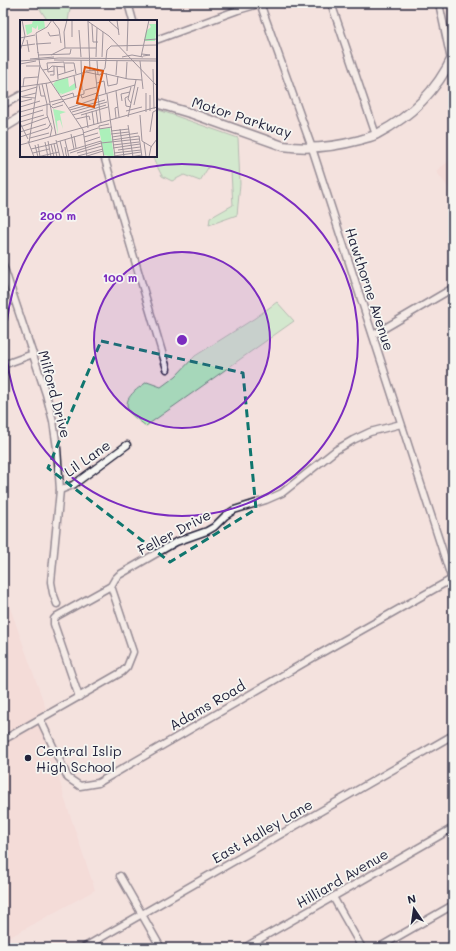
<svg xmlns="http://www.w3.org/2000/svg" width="456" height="951" viewBox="0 0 456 951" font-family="Mali,sans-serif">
  <rect width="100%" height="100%" fill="#f4e2de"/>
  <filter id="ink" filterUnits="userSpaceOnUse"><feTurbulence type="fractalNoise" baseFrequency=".025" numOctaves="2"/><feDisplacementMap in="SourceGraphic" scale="8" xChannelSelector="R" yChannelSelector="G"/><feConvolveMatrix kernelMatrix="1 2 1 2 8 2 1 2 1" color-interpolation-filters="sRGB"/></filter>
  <g filter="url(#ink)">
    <g fill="#f3d4d0">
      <polygon points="453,158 453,194 436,171"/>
      <polygon points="3,588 46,709 40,713 66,803 95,890 3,941"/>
    </g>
    <g fill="#acf0ba" stroke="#67897a">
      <polygon points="36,3 71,3 68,21 48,21"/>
      <polygon points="156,109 238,138 240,184 237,215 209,225 210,218 233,205 231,172 209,166 200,181 184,175 172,181 162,176 152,156 156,156"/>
      <path d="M277,302L294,321L146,426C141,422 135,418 131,414C119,400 137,389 147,382L161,387L176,376L195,356L255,318Z"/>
    </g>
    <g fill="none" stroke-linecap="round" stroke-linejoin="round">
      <defs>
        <g id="minor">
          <polyline points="128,3 133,21"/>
          <polyline points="260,3 312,148 453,583"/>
          <polyline points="331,3 376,135"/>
          <polyline points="439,3 451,60"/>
          <polyline points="156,40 238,10 262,3"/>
          <polyline points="3,105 21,95"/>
          <polyline points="104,156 167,369"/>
          <polyline points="3,265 46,394 53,421 57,448 60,490 51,582 53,593 57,604"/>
          <polyline points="373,335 453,288"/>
          <polyline points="3,365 33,354"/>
          <polyline points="60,490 73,485 127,445"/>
          <polyline points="79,697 54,624 54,619 57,616 111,586 115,579 119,575 176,542 207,531 214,527 225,516 234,510 266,500 282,493 336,450 353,440 370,432 401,424"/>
          <polyline points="40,719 68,778 80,786 98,783 314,657 452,579"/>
          <polyline points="3,740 122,672 127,667 133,652 111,586"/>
          <polyline points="120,876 161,948"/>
          <polyline points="333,897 362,948"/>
          <polyline points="83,948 453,735"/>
          <polyline points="244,948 453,828"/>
          <polyline points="378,948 453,905"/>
        </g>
        <g id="major">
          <path d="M156,103L193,114L283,146C309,150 334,147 360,140C365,138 372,137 377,134C410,117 437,90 453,56"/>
          <polyline points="3,128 21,117"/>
        </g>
      </defs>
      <use href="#minor" stroke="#22223b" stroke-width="9"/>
      <use href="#major" stroke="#22223b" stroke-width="11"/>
      <use href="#minor" stroke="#f6f6f2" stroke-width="6"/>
      <use href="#major" stroke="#f6f6f2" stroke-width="8"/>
    </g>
  </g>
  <path d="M0 0H456V951H0ZM101,341L243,373L256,509L170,562L48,468Z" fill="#f4e2de" fill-opacity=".55" fill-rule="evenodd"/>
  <path fill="none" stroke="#0f766e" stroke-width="3" stroke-dasharray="8 5" stroke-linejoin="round" d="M101,341L243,373L256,509L170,562L48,468Z"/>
  <circle cx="182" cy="340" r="88" fill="#7b2cbf" fill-opacity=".12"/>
  <g fill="none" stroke="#7b2cbf" stroke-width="2">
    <circle cx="182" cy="340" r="88"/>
    <circle cx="182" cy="340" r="176"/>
  </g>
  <circle fill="#22223b" stroke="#f6f6f2" stroke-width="1.5" cx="28" cy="758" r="4"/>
  <g text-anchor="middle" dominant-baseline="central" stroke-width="3.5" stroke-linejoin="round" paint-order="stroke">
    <g font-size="14" fill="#22223b" stroke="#f6f6f2">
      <text transform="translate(242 117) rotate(18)">Motor Parkway</text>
      <text transform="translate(370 289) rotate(72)">Hawthorne Avenue</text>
      <text transform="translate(55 394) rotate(75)">Milford Drive</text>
      <text transform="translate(87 458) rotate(-35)">Lil Lane</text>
      <text transform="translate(174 532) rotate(-28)">Feller Drive</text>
      <text transform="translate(207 705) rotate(-30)">Adams Road</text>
      <text transform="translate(262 831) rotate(-30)">East Halley Lane</text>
      <text transform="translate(342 878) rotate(-30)">Hilliard Avenue</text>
    </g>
    <g font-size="14" fill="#22223b" stroke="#f6f6f2" text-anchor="start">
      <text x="36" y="750">Central Islip<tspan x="36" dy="16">High School</tspan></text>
    </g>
  </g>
  <g transform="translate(20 20)">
    <rect width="137" height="137" fill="#f4e2de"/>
    <path d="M13,0H24L25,8L18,10V5L16,9L12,7V12L7,15L5,5L12,4ZM129,4H137L135,21H124L126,11L131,7ZM48,58L49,67L55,63L56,69L40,75L42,73L39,74L33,64L37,60ZM33,89L46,92L40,94L43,109L40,100L37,101L38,115ZM90,108L92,122L94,137L84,135L79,109Z" fill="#acf0ba"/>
    <path fill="none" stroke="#a0959d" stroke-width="1" d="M32,0L39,9L41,23M47,0L44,12L45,28H76M52,0V17M66,0L89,16L137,66M88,0L99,10M97,0L99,15M68,2L70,51M72,4L73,22H78M59,10L61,37M28,12L30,16L39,15M0,18L15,15M7,20L9,32M124,20L137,19M16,24L31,23M0,26L15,24M0,31L5,16L2,0M107,31L108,0M18,32L20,46L63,110L67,137M18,33L16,13L27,7L32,0M122,34L130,35L123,36M18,35L50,34L51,29M31,35L45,28M76,37L77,8M82,37L83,12M102,37L112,35L123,37M121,37L129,0M10,39L34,37M34,40L137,41M61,40L62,70M0,41L39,38L137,39M77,41L78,55M120,41L123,69M45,43H54L56,54M0,44L16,41M6,46H19M37,46L38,59M133,49L134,89M23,50L29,49L32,46L45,47M75,50L81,102M34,51L28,52L27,43L44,42L45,53M66,51L83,50M82,53L108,59L122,60M86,53L88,66L97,64L98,56M30,55H34V46M38,55L54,50M96,55L97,41M54,56L56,68M106,59L107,42M26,63L36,115M77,63L84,61L86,74M22,64L27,84V95L32,108L30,117M19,65L21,76H25M0,67L28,63L66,52L80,55L85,48L87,30L91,26L137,25M3,67L4,58L18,57M111,67L108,79L111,83M65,70L77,67M96,71L99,97M0,72L17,67M126,73V92M87,74L95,137M61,75L62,78L77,73M130,75V91M78,76L115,65M109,76L105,78L106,86L111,87M0,77L16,73M2,77L15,78M41,77L53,73L54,77M43,80L64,74V70M102,81L101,74L110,72M0,82L12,79M30,82L42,79M32,85L44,81M114,85L118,67M0,87L20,81M49,88L78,78M50,90L85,80M76,90L78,104M72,91L74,105M106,91L122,87M0,92L29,84L33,88L43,85M52,92L87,82M66,93L68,108M53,95L86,85M61,95L88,87M120,95L122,121L132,127M0,97L23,90M108,97L116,60M96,98L95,88L98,87M56,99L69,96L70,100M0,102L24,95M0,103L8,119M89,104L79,106V109L92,107M108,105L113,137M0,107L28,97M100,109L104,137M91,111L109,109M0,112L26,104M130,112L133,92L137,90M63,113L78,108M51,114L54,129M91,114L109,112M54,116L56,128M0,117L28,108L31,103M64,117L78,113M92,117L118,113M10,118L29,113M36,120L40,137M45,120L49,137M92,120L119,116L122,137M8,121L14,137M28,121L31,137M40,121L44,137M25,122L28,137M37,122L64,114M65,122L80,117M124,122L126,137M9,123L20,45M18,124L20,137M31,124L34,137M34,124L37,137M0,125L137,87M15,125L18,137M93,125L119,122M45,127L46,134L47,137L49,136M93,128L120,124M11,129L37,123M98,130L120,127M48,131L81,121L84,137M13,133L29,129M50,133L81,123L119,119M57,133L82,126M94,133L121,130M58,136L83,129M94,136L121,132M17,137L39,132M64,137L83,131M110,137L122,135M129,137L131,127L137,119"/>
    <path fill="#de560e" fill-opacity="0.15" stroke="#de560e" stroke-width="2" d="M65,47L83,51L74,87L57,83Z"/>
    <rect width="137" height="137" fill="none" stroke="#22223b" stroke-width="2"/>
  </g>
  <circle cx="182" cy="340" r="6" fill="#7b2cbf" stroke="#f6f6f2" stroke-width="2"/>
  <g font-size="12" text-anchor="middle" font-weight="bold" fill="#7b2cbf" stroke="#f6f6f2" stroke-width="3.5" stroke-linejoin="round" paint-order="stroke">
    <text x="58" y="220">200 m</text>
    <text x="120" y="282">100 m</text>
  </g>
  <rect width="456" height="951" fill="none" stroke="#f6f6f2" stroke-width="16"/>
  <rect x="8" y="8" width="440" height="935" fill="none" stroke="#22223b" stroke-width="1.5" filter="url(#ink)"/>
  <g transform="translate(414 909) rotate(347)" stroke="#f6f6f2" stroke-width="3" paint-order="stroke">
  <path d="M0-3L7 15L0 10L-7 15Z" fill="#22223b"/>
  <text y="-6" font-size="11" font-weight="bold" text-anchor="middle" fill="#22223b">N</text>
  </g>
</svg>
